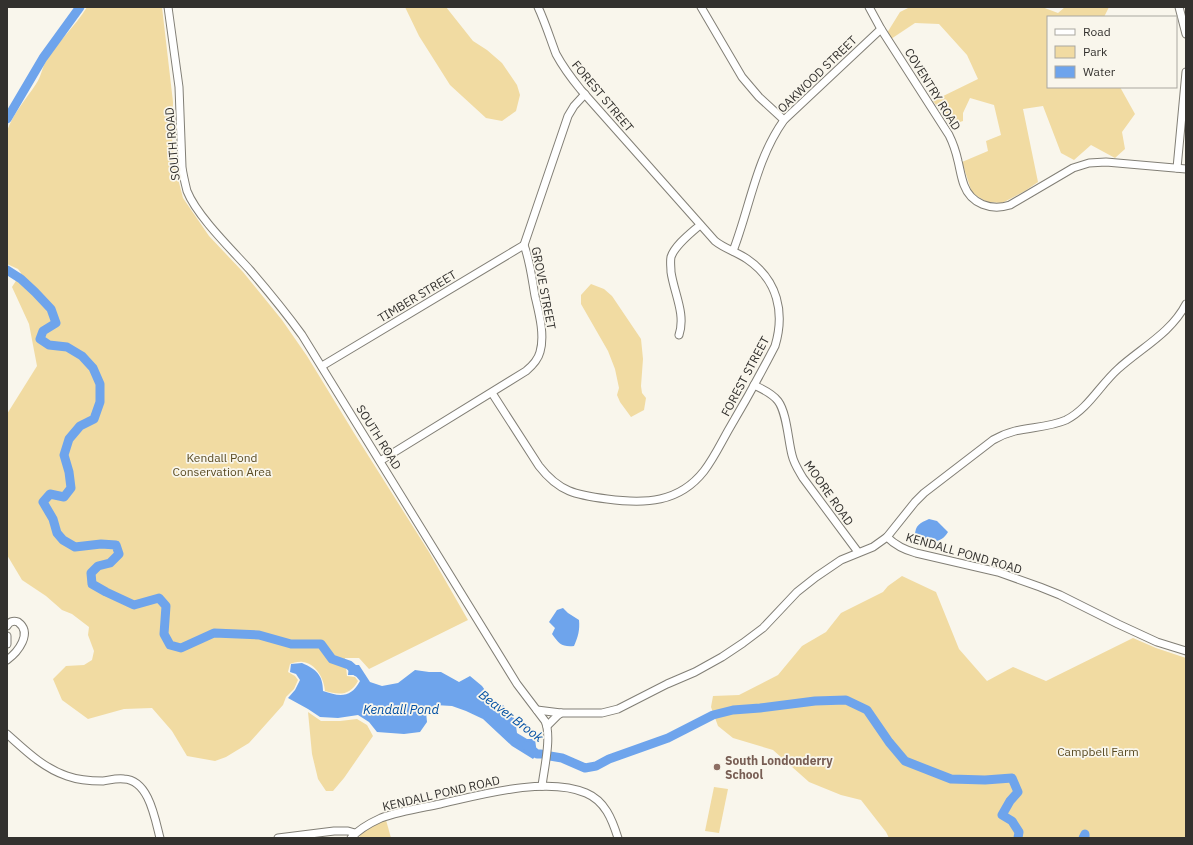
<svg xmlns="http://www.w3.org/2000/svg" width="1193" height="845" viewBox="0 0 1193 845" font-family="'IBM Plex Sans',sans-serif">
  <rect width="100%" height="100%" fill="#f9f6ec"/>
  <g fill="#f1dba2">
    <path d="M87,7H162L173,102L172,138L176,171L183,198L209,236L243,272L282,320L307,356L354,433L429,552L468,620L369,669L359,658H345L347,676L355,677L358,681C350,696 339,695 325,691C324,678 316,664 303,662C299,661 293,663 290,664L288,672L295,676L298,680L294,689L286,697L283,705L249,743L226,757L215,761L187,756L172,731L152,708L124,709L88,719L62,700L53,679L66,666L84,665L92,660L94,651L88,635L89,627L72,614L62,610L46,596L22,580L7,555V414L37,366L29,324L12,287L21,273L18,269L7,264V131C13,114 26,99 36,84C41,77 42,68 46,61C57,42 75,27 87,7Z"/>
    <polygon points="405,7 446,7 473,41 487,50 502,63 517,85 520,95 516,111 502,121 486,118 450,85 419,36"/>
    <polygon points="910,7 1042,7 1058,13 1065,7 1109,7 1104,17 1048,17 1048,87 1120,87 1135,114 1122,132 1125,149 1115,158 1091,145 1074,160 1061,153 1043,106 1023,109 1038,182 1025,191 1002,203 987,202 972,193 962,162 988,151 986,141 1001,135 994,105 970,98 963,113 963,121 951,125 933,101 978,79 967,55 939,24 915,23 891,39 887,33 900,12"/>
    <polygon points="591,284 604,289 612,296 641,339 643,359 641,386 642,393 646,398 644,410 631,417 620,402 617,395 619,388 615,369 608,351 581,304 581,295"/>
    <polygon points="902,576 936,592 959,649 987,681 1013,667 1046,681 1133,638 1156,648 1186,658 1186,838 889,838 886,832 861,800 841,795 809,782 773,750 733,738 718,726 711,707 713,696 739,695 778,675 802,646 826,632 841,613 883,592 888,586"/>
    <polygon points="308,712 321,721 340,721 357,719 367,725 373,736 344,778 333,791 326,791 318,779 312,754"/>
    <polygon points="714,787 728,789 719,833 705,831"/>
    <path d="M386,820L391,838H361L359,836C367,828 376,822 386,820Z"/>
  </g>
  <g fill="#6ea4ec">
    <path d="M929,519L937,521L948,532C941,545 926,543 915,536C915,525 920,523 929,519Z"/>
    <path d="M563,608L568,613L579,620C580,630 578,637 574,646C562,647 559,644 552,634L555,628L549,622L557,610Z"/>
    <path d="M302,663C316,669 323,675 323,691C340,697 351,698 360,681L355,675H348L349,665H359L370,682L382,686L398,683L415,670L429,672H441L459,682L470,676L482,686L487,693L488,703L503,705L515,719L517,733L527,739H535L537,754L533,759L512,746L483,719L466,711L452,706L435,705L426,712L427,722L420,732L404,734L377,732L369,722L358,715L338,718L320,717L308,709L288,698L295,690L300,680L296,674L290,672L291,664Z"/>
  </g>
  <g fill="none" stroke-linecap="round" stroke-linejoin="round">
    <g stroke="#6ea4ec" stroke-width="9">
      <polyline points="7,119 43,58 80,7"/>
      <polyline points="7,270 21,279 35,292 51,309 56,323 43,331 40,339 49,345 67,347 82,356 93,368 100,384 100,402 94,419 80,426 69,439 64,455 69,472 71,488 64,497 50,494 43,502 53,519 57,533 63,540 75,547 101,544 116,545 119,554 110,563 98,566 91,573 92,584 106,592 134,605 159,598 166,606 164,634 170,645 181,648 214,633 259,635 291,644 321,644 332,659 349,665 357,672"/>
      <polyline points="527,746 537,754 541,754"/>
      <polyline points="550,756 562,758 585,768 596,766 609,759 668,738 713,715 733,710 760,708 815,701 846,700 867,710 889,742 905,761 951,779 985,780 1012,778 1018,792 1010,801 1002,815 1012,821 1019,832 1018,838"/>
      <polyline points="1083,838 1085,834 1085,838"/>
    </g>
    <defs>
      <g id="minor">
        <path d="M168,7L179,87L182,167C183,175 185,183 187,191C197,216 231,249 250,270C268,291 286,313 302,335L517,684L545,721C552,736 544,769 542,786"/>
        <polyline points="701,7 742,77 759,97 784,120"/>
        <path d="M869,7L881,29L949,135C953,143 956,152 958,161C960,169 961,177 964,185C971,204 991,211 1010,205L1073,168L1089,163L1106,162L1186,169"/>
        <polyline points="1179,7 1186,34"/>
        <polyline points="1177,168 1186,72"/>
        <path d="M733,251C750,207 756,159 784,120L881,29"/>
        <path d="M679,335C686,314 674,293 671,272C671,267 670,262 671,257C675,245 691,233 700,225"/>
        <polyline points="322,366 524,245"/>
        <path d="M754,385C762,389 772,393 778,401C787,413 788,440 792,455C794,464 799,471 803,478L858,552"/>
        <path d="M492,393L539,466C559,492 576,495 607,499C645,504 679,503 704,471C714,458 721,443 729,429C745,402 760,375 775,346C785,313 778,280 747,259C737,252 725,249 715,241L581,90C572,79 563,67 556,54C550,38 545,22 538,7"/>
        <path d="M380,461L526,371C532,366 538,360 540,352C545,335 539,313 535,296C532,279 530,261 524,245L568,116L574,106L585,94"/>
        <path d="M887,537C896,546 905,550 916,553L998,572L1040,587L1060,595L1118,624L1157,642L1186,651"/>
        <path d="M7,626C9,622 13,620 18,622C33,633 18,652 7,660"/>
        <polyline points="7,636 7,644"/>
        <path d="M537,710L561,713H602L618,709L667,684L695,672L722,657L743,643L763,628L797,592L816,577L841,560L873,547L887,537L915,502L924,493L993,440C1000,436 1007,433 1015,431C1032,427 1050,427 1066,420C1088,409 1100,385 1118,369C1141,348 1171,333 1186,304"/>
        <polyline points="547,726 557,716 561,713"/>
        <path d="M7,734C25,750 43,768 67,776C78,780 91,781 103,781C110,780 117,778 124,779C149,780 155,819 160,838"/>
        <polyline points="278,838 334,831 348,831 355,833"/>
        <path d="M351,838C359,829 370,823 381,818C400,811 421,808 440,804C480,795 547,776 586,793C605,801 612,819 618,838"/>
      </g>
    </defs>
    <use href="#minor" stroke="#827f76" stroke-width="9"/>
    <use href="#minor" stroke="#fff" stroke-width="7"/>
  </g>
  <circle fill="#8d6e63" stroke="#f9f6ec" stroke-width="1.5" cx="717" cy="767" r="4"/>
  <g text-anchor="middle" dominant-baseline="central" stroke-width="3.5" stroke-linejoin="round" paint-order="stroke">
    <g font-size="12" fill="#33312e" stroke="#f9f6ec">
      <text transform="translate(817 74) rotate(-44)">OAKWOOD STREET</text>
      <text transform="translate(933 89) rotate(58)">COVENTRY ROAD</text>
      <text transform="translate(603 96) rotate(50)">FOREST STREET</text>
      <text transform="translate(172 144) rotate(-95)">SOUTH ROAD</text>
      <text transform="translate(544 288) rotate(79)">GROVE STREET</text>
      <text transform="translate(417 296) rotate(-31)">TIMBER STREET</text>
      <text transform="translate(745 376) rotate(-62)">FOREST STREET</text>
      <text transform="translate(379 437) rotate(58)">SOUTH ROAD</text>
      <text transform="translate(829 493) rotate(55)">MOORE ROAD</text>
      <text transform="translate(964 553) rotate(16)">KENDALL POND ROAD</text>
      <text transform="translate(441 793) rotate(-13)">KENDALL POND ROAD</text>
    </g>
    <g font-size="12" fill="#584a22" stroke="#f9f6ec">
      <text x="222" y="457">Kendall Pond<tspan x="222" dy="14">Conservation Area</tspan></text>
      <text x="1098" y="751">Campbell Farm</text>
    </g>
    <g font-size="12" font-weight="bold" fill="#785e54" stroke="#f9f6ec" text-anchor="start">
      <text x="725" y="760">South Londonderry<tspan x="725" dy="14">School</tspan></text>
    </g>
    <g font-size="13" font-style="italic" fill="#014fa3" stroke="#f9f6ec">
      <text x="401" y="709">Kendall Pond</text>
      <text transform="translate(511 716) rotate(37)">Beaver Brook</text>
    </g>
  </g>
  <rect width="1193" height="845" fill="none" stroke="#33312e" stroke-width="16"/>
  <rect x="1047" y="16" width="130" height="72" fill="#f9f6ec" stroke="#aaa7a0"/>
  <rect x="1055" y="29" width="20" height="6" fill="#ffffff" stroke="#aaa7a0"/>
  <text x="1083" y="36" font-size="12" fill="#33312e">Road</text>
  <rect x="1055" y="46" width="20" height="12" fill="#f1dba2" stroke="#aaa7a0"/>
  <text x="1083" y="56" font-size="12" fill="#33312e">Park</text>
  <rect x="1055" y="66" width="20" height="12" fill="#6ea4ec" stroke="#aaa7a0"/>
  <text x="1083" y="76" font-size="12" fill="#33312e">Water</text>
</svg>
